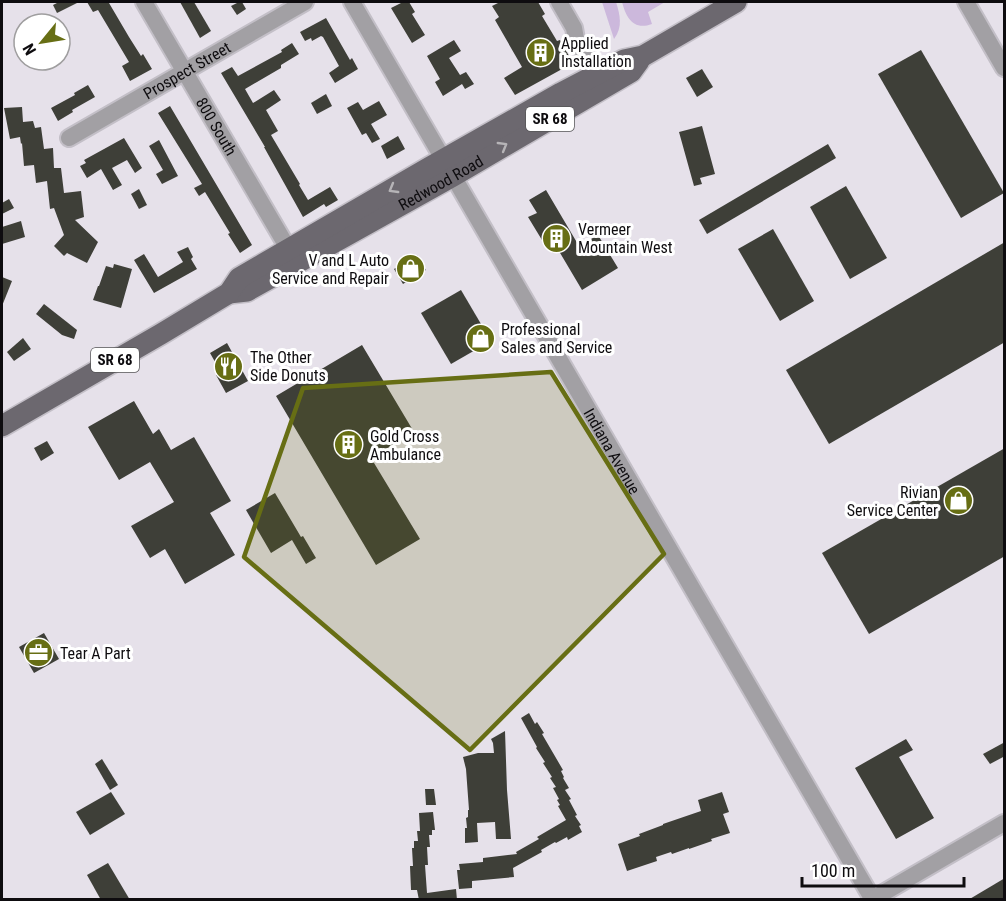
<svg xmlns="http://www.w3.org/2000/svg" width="1006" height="901" viewBox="0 0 1006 901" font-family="'Roboto Condensed',sans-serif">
  <rect width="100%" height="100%" fill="#e6e1ea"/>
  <g fill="#ccb8dc">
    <path d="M602,2H616C620,15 623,27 614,39Z"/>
    <path d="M622,2H665L648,12L652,24C633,31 626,17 622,2Z"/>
  </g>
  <g fill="#3e3f38">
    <polygon points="59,2 79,2 57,13 53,5"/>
    <polygon points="87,2 111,2 109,3 129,37 141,56 143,54 152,69 130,81 122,66 129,62 98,10 93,12"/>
    <polygon points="180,2 194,2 211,31 200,38"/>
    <polygon points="239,2 242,2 246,9 237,15 231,6"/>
    <polygon points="403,2 409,2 415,12 412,14 425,35 412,43 391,8"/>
    <polygon points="500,2 538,2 545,14 542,16 557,41 560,40 573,63 515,95 504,78 522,67 495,20 499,17 492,6"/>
    <polygon points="326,18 350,60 352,58 358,69 335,83 329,73 339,66 323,37 321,36 312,41 311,38 305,41 300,32"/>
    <polygon points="454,40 461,51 449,58 460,75 466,72 474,84 465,89 462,84 443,96 435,82 440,79 427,56"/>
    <polygon points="292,43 299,54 281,65 281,68 245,89 253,103 274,90 281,100 266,110 278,131 271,135 300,184 299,185 308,200 330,187 338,200 326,207 324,204 303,217 264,147 265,147 221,73 232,67 238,76 282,52 281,50"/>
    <polygon points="921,50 1004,193 961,218 878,74"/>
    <polygon points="702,69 713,87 697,97 686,78"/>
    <polygon points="88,85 95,97 72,110 73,112 58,121 51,108 75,95 74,93"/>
    <polygon points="326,94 332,106 317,114 311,103"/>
    <polygon points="379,101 387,115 371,124 380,139 372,143 366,133 362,135 347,108 358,102 363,110"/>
    <polygon points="170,106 252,245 240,253 228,234 230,233 205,192 199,196 194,188 202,184 158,113"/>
    <polygon points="22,107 23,122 33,121 35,128 41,127 44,149 53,148 54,168 61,168 64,193 81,191 84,217 75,220 98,242 87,263 67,253 64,256 54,246 64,235 54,208 50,209 47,181 36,183 34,165 24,166 22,143 21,144 20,137 10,139 4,108"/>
    <polygon points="702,126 715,174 700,178 702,184 694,186 679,132"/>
    <polygon points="398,136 405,149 387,159 381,146"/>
    <polygon points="124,138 142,168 135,173 127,160 112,168 122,185 113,190 101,169 87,178 80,166 86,163 84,160"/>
    <polygon points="159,140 178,176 162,184 156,174 163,170 149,146"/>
    <polygon points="828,144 836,158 707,234 699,220"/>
    <polygon points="846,186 887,258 850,279 810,207"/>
    <polygon points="139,189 147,205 139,209 131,194"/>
    <polygon points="546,190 579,246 598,235 618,268 582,290 553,241 545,245 528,217 537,213 529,200"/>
    <polygon points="9,199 14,208 2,214 2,203"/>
    <polygon points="21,221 25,237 2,244 2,227"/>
    <polygon points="773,229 814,301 780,321 738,249"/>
    <polygon points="1005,242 1005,342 829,444 786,370"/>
    <polygon points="188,247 193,257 191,259 197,269 154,293 134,260 144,254 158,277 183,262 177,252"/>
    <polygon points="417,255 426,270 403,284 394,269"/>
    <polygon points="114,264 132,269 121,308 93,300 98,286 99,286 106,266 113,268"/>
    <polygon points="2,277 12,281 2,306"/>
    <polygon points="461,290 491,341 451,364 421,313"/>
    <polygon points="44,304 77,330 74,339 62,335 36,314"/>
    <polygon points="23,338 31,349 14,361 7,352"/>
    <polygon points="227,343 248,381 226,393 216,375 218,374 216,370 219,369 210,353"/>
    <polygon points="362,345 414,432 371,458 420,539 376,565 276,396"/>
    <polygon points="134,401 153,434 159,429 171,450 194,437 231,501 210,513 235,555 185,584 165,549 150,558 131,526 174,502 150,462 119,480 88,427"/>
    <polygon points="47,441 54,453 41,461 34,448"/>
    <polygon points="1005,448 1005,556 869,634 822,553"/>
    <polygon points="275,493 301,537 303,536 316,558 306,564 292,540 271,553 246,510"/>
    <polygon points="44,633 59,659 34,673 19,647"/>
    <polygon points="529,713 535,724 537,722 544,733 542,734 563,770 561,771 564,777 563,778 569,788 565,790 571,799 569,800 577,815 575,816 581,825 579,826 582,832 568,840 567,837 556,843 555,842 541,850 542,852 513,868 514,877 472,881 472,888 459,889 457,870 460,870 459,864 483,862 483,858 517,854 516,852 539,839 537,837 566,820 558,806 560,805 557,800 559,799 553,788 556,787 550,778 552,777 543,763 545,762 536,748 537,747 521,718"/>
    <polygon points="505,731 507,790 511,839 496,839 495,822 477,823 478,842 465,843 465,828 467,828 466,818 468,817 468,810 469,810 466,769 463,757 478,753 494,753 493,743 491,739"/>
    <polygon points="906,739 913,750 899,757 934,818 896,839 855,768"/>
    <polygon points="1005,742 1005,756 990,764 983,754"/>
    <polygon points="102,759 118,785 110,790 95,764"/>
    <polygon points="425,789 434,789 436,805 426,805"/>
    <polygon points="111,792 125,814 90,835 76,812"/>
    <polygon points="722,792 729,812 723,814 730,833 711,839 712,841 689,849 689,848 672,854 671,852 656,857 657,861 627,871 618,844 640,836 639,834 663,825 663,824 701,811 698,800"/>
    <polygon points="433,812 435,830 432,830 432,835 429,835 430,847 427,847 428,865 425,865 427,893 456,889 457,900 419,900 417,890 411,890 410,866 413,866 412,848 414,848 414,841 418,841 417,831 420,831 419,813"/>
    <polygon points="108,863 130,900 101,900 87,875"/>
    <polygon points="1005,878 1005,900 968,900"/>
  </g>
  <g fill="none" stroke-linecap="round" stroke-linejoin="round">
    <defs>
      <g id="minor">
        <path id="s1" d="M144,2L289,250"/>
        <path id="s2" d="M352,2C526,301 698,601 873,900"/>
        <polyline points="559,2 574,28 576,39 596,74"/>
        <polyline points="966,2 1004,68"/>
        <path id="s3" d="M69,138L305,2"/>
        <polyline points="873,899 1004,823"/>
      </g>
      <g id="major">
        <path id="s4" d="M229,293L247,291L453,176L631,72L639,61"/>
        <polyline points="2,426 161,334 229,293 239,278 430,167 561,93 624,60 643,56 736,2"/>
      </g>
    </defs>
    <use href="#minor" stroke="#c3bfc7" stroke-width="20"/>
    <use href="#major" stroke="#c3bfc7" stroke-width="24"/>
    <use href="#minor" stroke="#a2a0a4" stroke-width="16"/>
    <use href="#major" stroke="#6c686f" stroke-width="21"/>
  </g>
  <defs><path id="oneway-chevron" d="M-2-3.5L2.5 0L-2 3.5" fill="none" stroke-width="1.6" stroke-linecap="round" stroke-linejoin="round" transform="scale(1.5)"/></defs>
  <g stroke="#b6b4b7">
    <use href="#oneway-chevron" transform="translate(503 146) rotate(-30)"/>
    <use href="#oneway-chevron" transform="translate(393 189) rotate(150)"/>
  </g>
  <path fill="#676e14" fill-opacity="0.2" stroke="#676e14" stroke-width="4.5" stroke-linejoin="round" d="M551,372L664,554L470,750L244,557L303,388Z"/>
  <defs>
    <symbol id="building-disc" viewBox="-11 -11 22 22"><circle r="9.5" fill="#676e14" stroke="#fff"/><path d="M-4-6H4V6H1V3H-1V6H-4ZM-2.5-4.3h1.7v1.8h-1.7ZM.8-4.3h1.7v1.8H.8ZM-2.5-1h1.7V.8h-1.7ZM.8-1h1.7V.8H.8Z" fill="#fff"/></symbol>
    <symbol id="shop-disc" viewBox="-11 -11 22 22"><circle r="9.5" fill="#676e14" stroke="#fff"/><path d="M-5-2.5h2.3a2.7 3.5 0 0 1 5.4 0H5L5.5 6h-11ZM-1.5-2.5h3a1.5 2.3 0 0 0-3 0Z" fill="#fff"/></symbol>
    <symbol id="restaurant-disc" viewBox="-11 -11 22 22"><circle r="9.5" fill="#676e14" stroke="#fff"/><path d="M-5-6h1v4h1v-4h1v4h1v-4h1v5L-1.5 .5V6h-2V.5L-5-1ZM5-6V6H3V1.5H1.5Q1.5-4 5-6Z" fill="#fff"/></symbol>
    <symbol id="office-disc" viewBox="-11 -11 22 22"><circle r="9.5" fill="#676e14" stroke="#fff"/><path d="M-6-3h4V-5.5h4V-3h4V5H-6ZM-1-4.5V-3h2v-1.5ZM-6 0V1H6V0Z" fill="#fff"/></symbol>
  </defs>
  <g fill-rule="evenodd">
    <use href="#building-disc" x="524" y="36" width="33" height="33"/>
    <use href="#building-disc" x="540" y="222" width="33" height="33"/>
    <use href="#shop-disc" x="394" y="252" width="33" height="33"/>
    <use href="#shop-disc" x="464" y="322" width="33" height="33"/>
    <use href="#restaurant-disc" x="212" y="350" width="33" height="33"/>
    <use href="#building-disc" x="332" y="428" width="33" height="33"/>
    <use href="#shop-disc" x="942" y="484" width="33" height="33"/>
    <use href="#office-disc" x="22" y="636" width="33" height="33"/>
  </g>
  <g text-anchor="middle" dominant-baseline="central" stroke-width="6" stroke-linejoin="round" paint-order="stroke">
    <g fill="#fff" stroke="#565557" stroke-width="1.5">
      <rect x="526" y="107" width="48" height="24" rx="4.5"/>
      <rect x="91" y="348" width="48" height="24" rx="4.5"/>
    </g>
    <g font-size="15" font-weight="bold" fill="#0e0c0f">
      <text x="550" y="119">SR 68</text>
      <text x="115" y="360">SR 68</text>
    </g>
    <g font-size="16" fill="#0e0c0f" stroke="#fff" text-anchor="start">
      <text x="561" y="43">Applied<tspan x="561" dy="18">Installation</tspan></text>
      <text x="578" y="229">Vermeer<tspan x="578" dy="18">Mountain West</tspan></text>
      <text x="389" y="260" text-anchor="end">V and L Auto<tspan x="389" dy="18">Service and Repair</tspan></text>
      <text x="501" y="329">Professional<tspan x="501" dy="18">Sales and Service</tspan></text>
      <text x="250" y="357">The Other<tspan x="250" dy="18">Side Donuts</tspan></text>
      <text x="370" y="436">Gold Cross<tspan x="370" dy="18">Ambulance</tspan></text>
      <text x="938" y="492" text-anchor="end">Rivian<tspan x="938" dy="18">Service Center</tspan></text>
      <text x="60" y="653">Tear A Part</text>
    </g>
    <g font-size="16" fill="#0e0c0f" stroke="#fff">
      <text stroke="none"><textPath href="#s3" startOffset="136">Prospect Street</textPath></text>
      <text stroke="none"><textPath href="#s1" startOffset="144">800 South</textPath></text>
      <text stroke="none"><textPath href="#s4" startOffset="240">Redwood Road</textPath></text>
      <text stroke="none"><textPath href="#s2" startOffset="519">Indiana Avenue</textPath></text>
    </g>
  </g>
  <rect width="1006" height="901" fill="none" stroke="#0e0c0f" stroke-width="6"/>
  <g transform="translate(42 42) rotate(240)"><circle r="28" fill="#ffffff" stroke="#9f9e9f" stroke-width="1.5"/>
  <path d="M0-4.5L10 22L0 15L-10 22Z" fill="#676e14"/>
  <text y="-9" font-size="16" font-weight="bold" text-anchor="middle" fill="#0e0c0f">N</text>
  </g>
  <path d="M802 877v9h162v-9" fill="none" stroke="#0e0c0f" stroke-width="3"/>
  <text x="811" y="877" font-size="18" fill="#0e0c0f" stroke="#ffffff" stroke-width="4.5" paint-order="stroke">100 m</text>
</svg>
